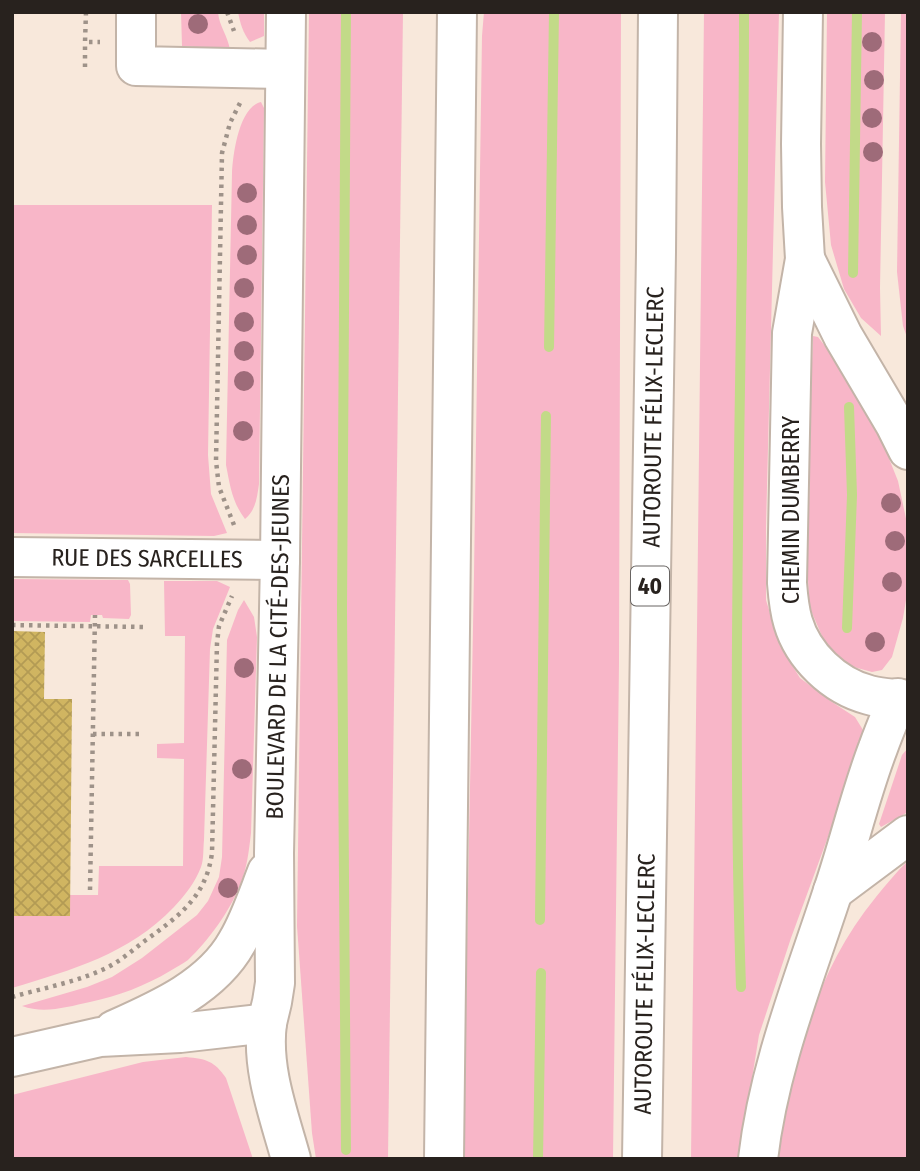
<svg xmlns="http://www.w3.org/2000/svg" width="920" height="1171" viewBox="0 0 920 1171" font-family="'Fira Sans Condensed',sans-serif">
  <defs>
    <pattern id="building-cross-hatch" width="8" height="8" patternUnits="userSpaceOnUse" patternTransform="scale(1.75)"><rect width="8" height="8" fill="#d0b561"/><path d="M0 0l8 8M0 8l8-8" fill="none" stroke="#b39b54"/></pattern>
  </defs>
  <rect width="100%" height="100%" fill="#f8e8db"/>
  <g fill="#f8b6c8">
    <path d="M181,12H218C219,26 228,36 230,50L182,46Z"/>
    <path d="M238,12H264V36L250,42C243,33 240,23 238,12Z"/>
    <polygon points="309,12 403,12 388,1159 316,1159 312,1133 297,926"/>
    <polygon points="484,12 621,12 619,663 613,1159 463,1159 474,574 482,36"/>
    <polygon points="704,12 779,12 766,527 766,600 780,646 800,678 832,702 855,717 863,730 859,752 791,938 759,1035 739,1159 691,1159"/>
    <polygon points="827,12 885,12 880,288 881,336 861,318 844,289 831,245 825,182"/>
    <polygon points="901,12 908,12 908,340 903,326 897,272"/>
    <path d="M261,102L264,108L259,484C257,497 256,510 245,519C232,502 230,485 226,465L232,173C233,154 239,107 261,102Z"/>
    <polygon points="12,205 212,205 208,455 211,494 227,533 214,536 12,533"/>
    <polygon points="813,336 818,337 825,346 880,436 898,481 908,528 908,588 903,618 892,657 882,670 872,672 850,666 825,643 809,606 807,552 810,478 810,419"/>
    <polygon points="12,579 128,580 130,584 131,615 129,619 103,618 102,615 91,615 90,622 12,621"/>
    <path d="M164,581H217L230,587L213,629L210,649L204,840C203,849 204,859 201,867C195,883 185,895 174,907C129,954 72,970 12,988V916L70,895H98L99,866H183L184,759L157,758V744L184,743L185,636H165Z"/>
    <path d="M244,600L254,617L257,637L251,833C249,850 247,869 240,885C230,911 208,941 188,960C183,964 176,967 170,971C145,986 118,996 90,1002C67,1007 44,1014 22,1006L87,987L112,977L142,958L197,915L208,901L219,877L222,857L227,640L238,610Z"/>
    <polygon points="908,748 908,812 881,827 879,824 902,755"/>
    <path d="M908,861V1159H778C794,1063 813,974 876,897C886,885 896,872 908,861Z"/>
    <path d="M186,1057C207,1059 214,1061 226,1078L253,1159H12V1095L143,1062Z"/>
  </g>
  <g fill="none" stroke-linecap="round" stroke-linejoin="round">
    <g stroke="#c2da88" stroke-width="10">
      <polyline points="853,273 857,12"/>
      <polyline points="549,347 554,12"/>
      <polyline points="847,628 852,495 849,407"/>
      <polyline points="540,920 546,416"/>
      <path d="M741,987C730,662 744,337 744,12"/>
      <polyline points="346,1150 342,609 346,12"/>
      <polyline points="538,1159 541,973"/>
    </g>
  </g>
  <polygon fill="url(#building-cross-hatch)" points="12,631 45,632 44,699 72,699 70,916 12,916"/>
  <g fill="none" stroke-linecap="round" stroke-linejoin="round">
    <defs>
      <g id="minor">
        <polyline points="136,12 136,66 285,69"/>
        <path d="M803,12L801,144L802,207L805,259L792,333L787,583C788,596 789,609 793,622C803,656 834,686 869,695C882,699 895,698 908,700"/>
        <polyline points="805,259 843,336 895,424 908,450"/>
        <path id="s1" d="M12,557L280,560"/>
        <path d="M114,1030C159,1010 212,987 237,942C250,920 258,895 267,872"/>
        <path id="s2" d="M12,1057L100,1037L180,1033L267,1023L272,1002L275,983L274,853L280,560L286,12"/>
      </g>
      <g id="highway">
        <polyline points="833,891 908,835"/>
        <path d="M267,1023C261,1069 279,1115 291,1159"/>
        <polyline points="444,1159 457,12"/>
        <path id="s3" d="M642,1159L656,252L658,12"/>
        <path d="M758,1159C769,1065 804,980 833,891C849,844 860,795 878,748C884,731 891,715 898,698"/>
      </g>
    </defs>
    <use href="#minor" stroke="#c3b4a8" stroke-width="42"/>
    <use href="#highway" stroke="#c3b4a8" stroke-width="42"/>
    <g stroke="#9e9289" stroke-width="4.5" stroke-dasharray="3.5 5" stroke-linecap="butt">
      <polyline points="86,12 85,42 100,42"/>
      <polyline points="227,12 234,31"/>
      <polyline points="85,67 85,42"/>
      <polyline points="234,525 219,487 216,461 222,153 230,123 240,103"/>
      <polyline points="12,625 145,627"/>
      <polyline points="93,734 142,734"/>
      <polyline points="90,890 95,615"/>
      <path d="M12,997C43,988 82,981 110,966C123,959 134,949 146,940C179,916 206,897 212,853L217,643L219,626L232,596"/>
    </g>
    <use href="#minor" stroke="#fff" stroke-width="38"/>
    <use href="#highway" stroke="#fff" stroke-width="38"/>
  </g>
  <g fill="#9e6b79">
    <circle cx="198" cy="24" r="10"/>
    <circle cx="872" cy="42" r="10"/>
    <circle cx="874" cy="80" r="10"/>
    <circle cx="872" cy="118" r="10"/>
    <circle cx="873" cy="152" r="10"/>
    <circle cx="247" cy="193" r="10"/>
    <circle cx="247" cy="225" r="10"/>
    <circle cx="247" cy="255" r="10"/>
    <circle cx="244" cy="288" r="10"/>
    <circle cx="244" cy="322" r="10"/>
    <circle cx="244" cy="351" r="10"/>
    <circle cx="244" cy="381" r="10"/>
    <circle cx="243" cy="431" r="10"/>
    <circle cx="891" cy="503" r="10"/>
    <circle cx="895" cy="541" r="10"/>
    <circle cx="892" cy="582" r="10"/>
    <circle cx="875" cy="642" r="10"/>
    <circle cx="244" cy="668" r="10"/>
    <circle cx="242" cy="769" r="10"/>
    <circle cx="228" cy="888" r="10"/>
  </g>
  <g text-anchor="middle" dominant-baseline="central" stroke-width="7" stroke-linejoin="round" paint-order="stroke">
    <rect fill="#fff" stroke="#686462" stroke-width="2" x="631" y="566.5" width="38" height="39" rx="5"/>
    <g font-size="23" font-weight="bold" fill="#28221e">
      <text x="650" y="586">40</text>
    </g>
    <g font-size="24" fill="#28221e" stroke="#fff">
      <text stroke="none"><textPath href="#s3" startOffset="742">AUTOROUTE FÉLIX-LECLERC</textPath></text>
      <text transform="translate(791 510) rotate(-90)">CHEMIN DUMBERRY</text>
      <text stroke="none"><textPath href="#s1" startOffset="135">RUE DES SARCELLES</textPath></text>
      <text stroke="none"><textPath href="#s2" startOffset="635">BOULEVARD DE LA CITÉ-DES-JEUNES</textPath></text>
      <text stroke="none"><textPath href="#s3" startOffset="175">AUTOROUTE FÉLIX-LECLERC</textPath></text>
    </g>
  </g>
  <rect width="920" height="1171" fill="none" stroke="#28221e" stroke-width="28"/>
</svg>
